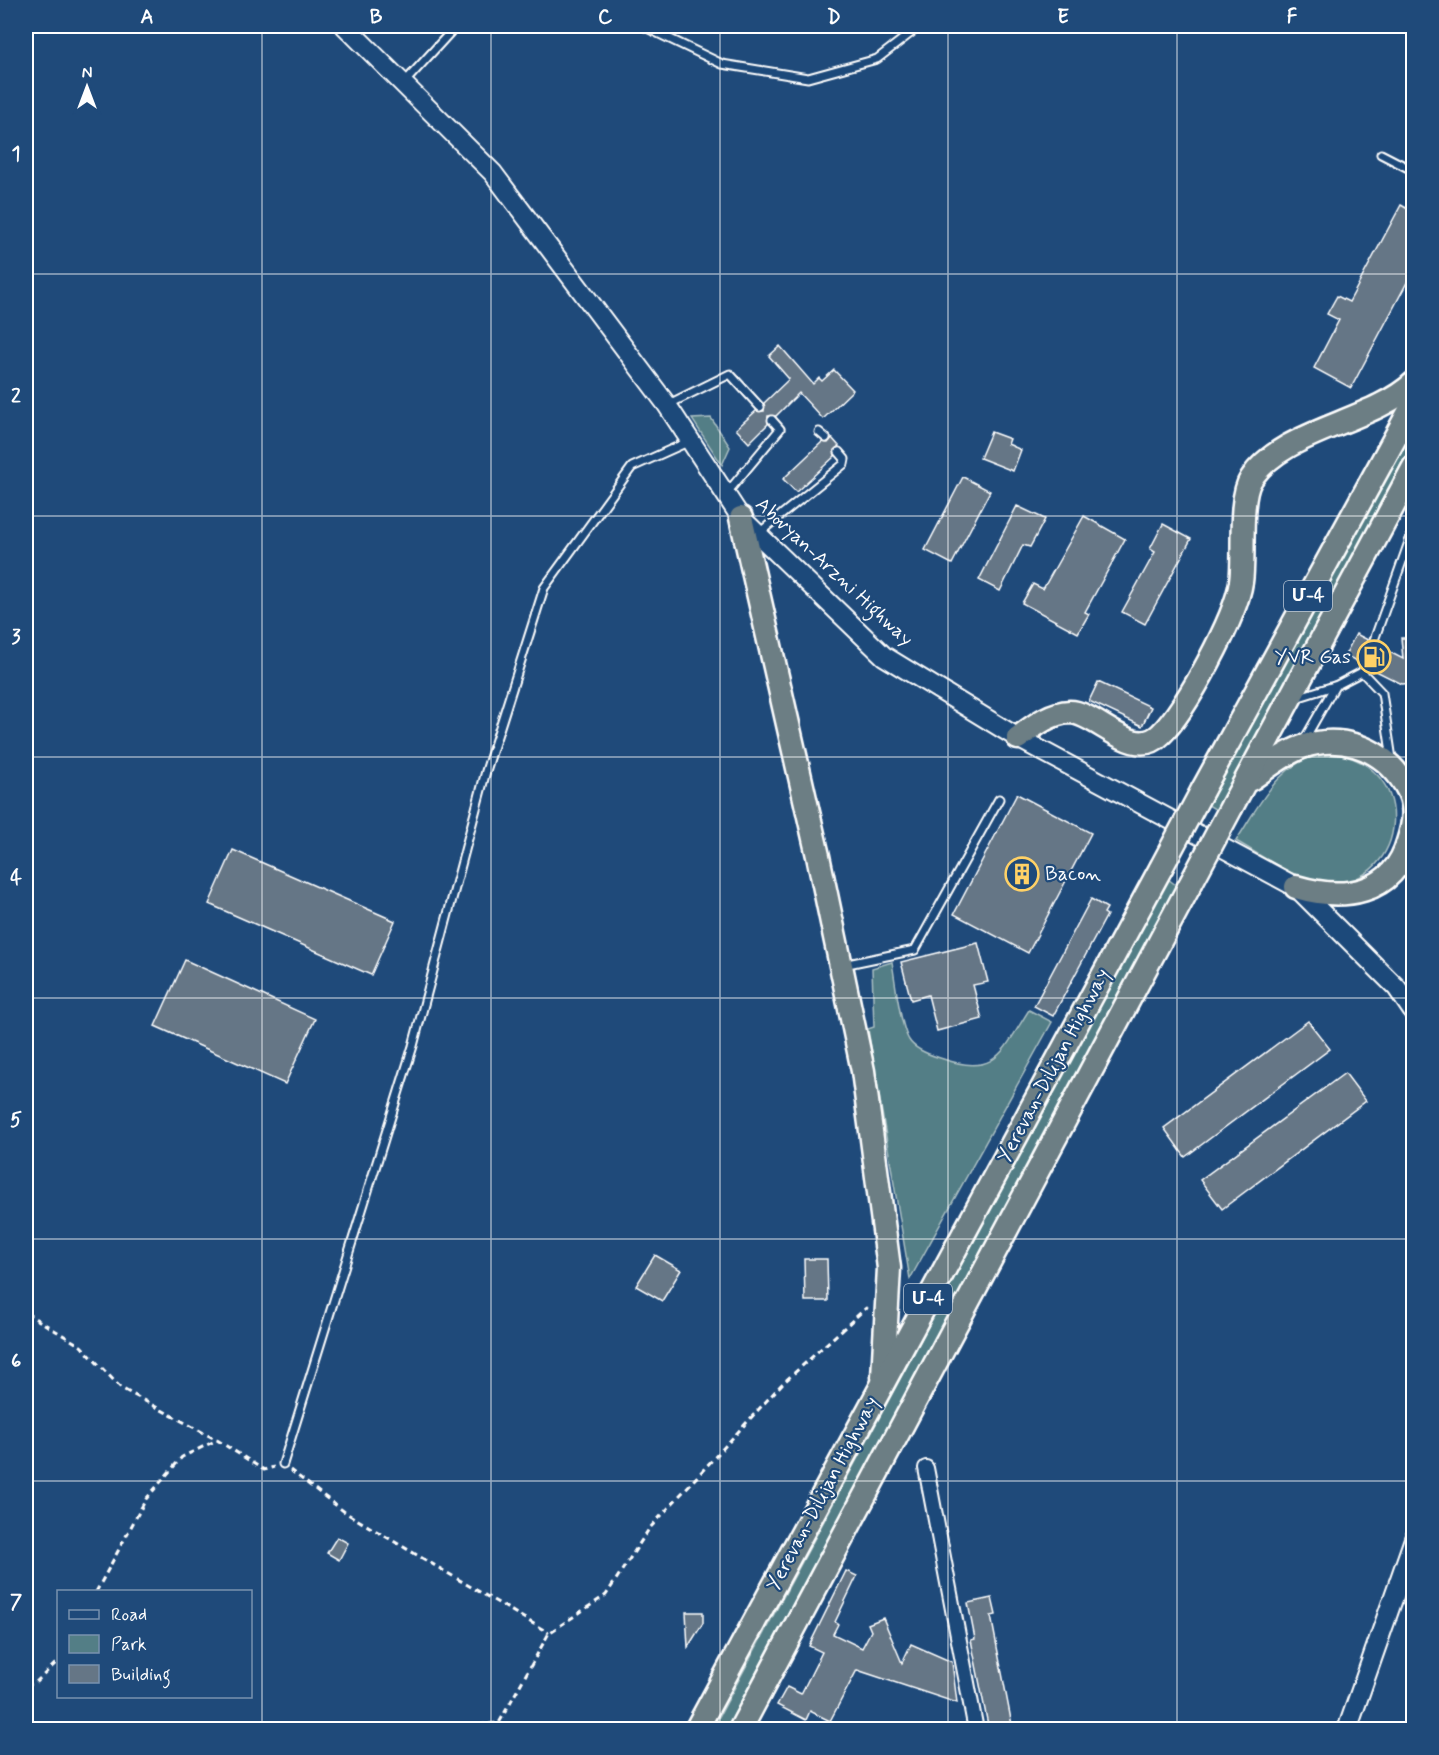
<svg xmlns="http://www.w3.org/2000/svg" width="1439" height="1755" viewBox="0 0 1439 1755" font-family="Mynerve,'Noto Sans Armenian',sans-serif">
  <rect width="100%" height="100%" fill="#1f4a7a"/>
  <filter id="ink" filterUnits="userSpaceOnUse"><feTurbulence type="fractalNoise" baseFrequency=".0167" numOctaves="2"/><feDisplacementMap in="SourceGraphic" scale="12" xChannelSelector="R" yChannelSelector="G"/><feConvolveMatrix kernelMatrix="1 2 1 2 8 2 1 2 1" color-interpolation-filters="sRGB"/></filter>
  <g filter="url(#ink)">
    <g fill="#537e86" stroke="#a9bec2" stroke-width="1.5">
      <polygon points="711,418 730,447 722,465 692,419"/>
      <polygon points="1413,425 1413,450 1218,811 1208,805"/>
      <path d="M1327,753C1423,760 1408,887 1328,883C1295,881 1263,856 1236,841C1260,804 1279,760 1327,753Z"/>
      <polygon points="1168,879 1177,886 1122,992 726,1729 712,1730"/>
      <path d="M892,962C895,980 900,1026 909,1040C915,1050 930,1055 940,1058C997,1078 1002,1052 1029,1010L1052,1022L910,1279L868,1029L874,1027L872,968Z"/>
    </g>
    <g fill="#657686" stroke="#fff" stroke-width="1.5">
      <polygon points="1401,205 1413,212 1413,271 1351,388 1314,368 1339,320 1327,314 1337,296 1349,302"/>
      <polygon points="780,346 813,384 819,378 822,381 834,370 853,390 823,419 799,393 776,416 768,416 768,424 749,443 736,429 756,411 764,411 764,403 789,379 769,356"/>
      <polygon points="991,432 1010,439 1008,444 1021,450 1013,471 980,458"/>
      <polygon points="832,438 839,446 834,450 835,456 796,492 783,479 822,442 828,443"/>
      <polygon points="963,477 990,491 952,564 925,550"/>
      <polygon points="1017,506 1045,519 1030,547 1023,545 1000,591 979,580"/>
      <polygon points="1084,516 1125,539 1085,612 1089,614 1078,633 1022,603 1033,584 1043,589"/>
      <polygon points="1163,524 1191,539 1145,624 1122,612 1155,552 1150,549"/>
      <polygon points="1356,634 1368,640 1371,648 1378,646 1403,659 1401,638 1413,638 1413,683 1402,684 1370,668 1368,660 1360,663 1345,655"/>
      <polygon points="1098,682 1151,707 1142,726 1089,701"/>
      <polygon points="1017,794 1091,833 1028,953 954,914"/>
      <polygon points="233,850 395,921 371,975 209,904"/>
      <polygon points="1091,899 1107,908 1104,913 1107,915 1053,1016 1034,1006"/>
      <polygon points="978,943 988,982 973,985 982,1019 937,1031 928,995 911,1000 901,962"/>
      <polygon points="185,960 315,1019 285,1084 155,1026"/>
      <polygon points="1308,1021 1330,1049 1185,1157 1164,1128"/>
      <polygon points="1345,1073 1366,1101 1222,1209 1200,1180"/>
      <polygon points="655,1255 681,1270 662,1301 636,1286"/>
      <polygon points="804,1259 827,1259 828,1301 805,1301"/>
      <polygon points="337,1537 348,1543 339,1560 327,1553"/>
      <polygon points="846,1571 857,1576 835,1622 838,1624 833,1634 862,1648 871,1631 868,1624 883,1618 902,1663 911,1644 952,1662 957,1703 857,1670 830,1721 810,1711 806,1720 777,1705 787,1687 801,1694 822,1652 809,1646"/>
      <polygon points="992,1598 996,1615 991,1616 1013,1730 989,1730 971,1640 975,1639 968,1603"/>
      <polygon points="686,1612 703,1612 703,1623 688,1647"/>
    </g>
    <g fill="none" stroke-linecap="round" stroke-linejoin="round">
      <defs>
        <g id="service">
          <polyline points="643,26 722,64 808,78 877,59 920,26"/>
          <polyline points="404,83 456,26"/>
          <polyline points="1381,154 1414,171"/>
          <polyline points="667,405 730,374 760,407"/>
          <polyline points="819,432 826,438"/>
          <polyline points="726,494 780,429 772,420"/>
          <polyline points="759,533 844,464 845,459 839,452"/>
          <polyline points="1373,643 1414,528"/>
          <polyline points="1362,672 1382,693 1392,759"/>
          <polyline points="1296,698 1334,686"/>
          <polyline points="1304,740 1335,686 1362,672 1365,665"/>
          <polyline points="843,965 915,950 999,799"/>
          <polyline points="283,1464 413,1046 486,771 544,588 632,467 690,441"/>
        </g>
        <polyline id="minor" points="926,1468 976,1730"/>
        <g id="secondary">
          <polyline points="345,26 493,173 667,405 741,518 884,656 1018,738 1296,887 1397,988 1414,1013"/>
          <polyline points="1347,1730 1414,1539"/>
        </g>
        <g id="trunk">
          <polyline points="741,518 818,856 863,1071 889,1268 883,1377"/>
          <path d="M1018,738C1034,726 1049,713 1070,712C1096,712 1134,762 1161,734C1186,710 1236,617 1241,582C1245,557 1238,499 1251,479C1282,430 1371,423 1414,383"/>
          <path d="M1251,779C1267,768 1283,754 1302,747C1338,734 1377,746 1400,777C1406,785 1412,796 1413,806C1415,818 1412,830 1408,842C1393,895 1343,901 1296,887"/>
          <polyline points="1203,789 1414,403"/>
          <polyline points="1232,806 1414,467"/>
          <polyline points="696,1730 1161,868"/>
          <polyline points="740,1730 1191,883"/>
        </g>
      </defs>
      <use href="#service" stroke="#fff" stroke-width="11"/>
      <use href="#minor" stroke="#fff" stroke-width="18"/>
      <use href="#secondary" stroke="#fff" stroke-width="22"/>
      <use href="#trunk" stroke="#fff" stroke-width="27"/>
      <g stroke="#fff" stroke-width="3" stroke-dasharray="6 4.5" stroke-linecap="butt">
        <polyline points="26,1313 81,1346 121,1388 217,1440 264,1470 274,1467"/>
        <polyline points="290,1470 346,1513 549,1633"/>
        <polyline points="96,1592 146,1499 182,1457 217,1440"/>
        <polyline points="26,1686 35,1683 58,1661"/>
        <polyline points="280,1730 300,1726 438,1728 499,1723 549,1633 606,1595 649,1529 781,1385 866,1308 868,1309"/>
      </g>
      <use href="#service" stroke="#1f4a7a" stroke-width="7"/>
      <use href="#minor" stroke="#1f4a7a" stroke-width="14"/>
      <use href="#secondary" stroke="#1f4a7a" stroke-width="18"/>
      <use href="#trunk" stroke="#6c7e84" stroke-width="22"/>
      <defs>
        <g id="trunk-bridge">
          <polyline points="1161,868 1203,789"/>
          <polyline points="1191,883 1232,806"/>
        </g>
      </defs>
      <use href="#trunk-bridge" stroke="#fff" stroke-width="27" stroke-linecap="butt"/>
      <use href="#trunk-bridge" stroke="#6c7e84" stroke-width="22"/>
    </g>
  </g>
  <path fill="none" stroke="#fff" stroke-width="1.5" stroke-opacity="0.55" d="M262,26V1730M491,26V1730M720,26V1730M948,26V1730M1177,26V1730M26,274H1414M26,516H1414M26,757H1414M26,998H1414M26,1239H1414M26,1481H1414"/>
  <defs>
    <symbol id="fuel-ring" viewBox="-11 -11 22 22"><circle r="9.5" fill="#1f4a7a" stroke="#ffd166" stroke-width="1.5"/><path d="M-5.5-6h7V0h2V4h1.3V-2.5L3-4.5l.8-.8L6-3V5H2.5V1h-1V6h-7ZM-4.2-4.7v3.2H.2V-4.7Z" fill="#ffd166"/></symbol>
    <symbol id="building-ring" viewBox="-11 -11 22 22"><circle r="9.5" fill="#1f4a7a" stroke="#ffd166" stroke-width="1.5"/><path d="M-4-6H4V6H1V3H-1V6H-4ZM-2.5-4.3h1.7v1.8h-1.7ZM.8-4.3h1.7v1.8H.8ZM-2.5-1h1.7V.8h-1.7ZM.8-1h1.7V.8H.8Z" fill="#ffd166"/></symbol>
  </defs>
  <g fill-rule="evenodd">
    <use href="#fuel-ring" x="1355" y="638" width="38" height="38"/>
    <use href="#building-ring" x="1003" y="855" width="38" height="38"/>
  </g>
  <g text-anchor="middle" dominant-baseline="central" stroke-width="4.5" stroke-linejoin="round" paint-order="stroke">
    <g fill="#1f4a7a" stroke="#bcc9d7" stroke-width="1.5">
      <rect x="1284" y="581" width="48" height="30" rx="4.5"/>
      <rect x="904" y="1284" width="48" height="30" rx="4.5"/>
    </g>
    <g font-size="18" font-weight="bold" fill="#fff">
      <text x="1308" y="596">Մ-4</text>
      <text x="928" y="1299">Մ-4</text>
    </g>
    <g font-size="20" fill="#fff" stroke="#1f4a7a">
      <text transform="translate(834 572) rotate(43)">Abovyan-Arzni Highway</text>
      <text transform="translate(1054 1066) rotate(-62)">Yerevan-Dilijan Highway</text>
      <text transform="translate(823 1494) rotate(-62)">Yerevan-Dilijan Highway</text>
    </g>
    <g font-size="20" fill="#fff" stroke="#1f4a7a" text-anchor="end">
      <text x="1351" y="657">YVR Gas</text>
      <text x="1045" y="874" text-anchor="start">Bacon</text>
    </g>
  </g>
  <rect width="1439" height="1755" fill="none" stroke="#1f4a7a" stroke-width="66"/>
  <rect x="57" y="1590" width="195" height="108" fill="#1f4a7a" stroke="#7992af" stroke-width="1.5"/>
  <rect x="69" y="1610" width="30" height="9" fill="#1f4a7a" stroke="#7992af" stroke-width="1.5"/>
  <text x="111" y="1620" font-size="18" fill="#ffffff">Road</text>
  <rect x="69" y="1635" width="30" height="18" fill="#537e86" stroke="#7992af" stroke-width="1.5"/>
  <text x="111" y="1650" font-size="18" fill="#ffffff">Park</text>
  <rect x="69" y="1665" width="30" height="18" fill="#657686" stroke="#7992af" stroke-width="1.5"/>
  <text x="111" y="1680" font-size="18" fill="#ffffff">Building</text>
  <g transform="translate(87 87)" stroke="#1f4a7a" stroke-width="4.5" paint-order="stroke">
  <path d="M0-4.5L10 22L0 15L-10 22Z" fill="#ffffff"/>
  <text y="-9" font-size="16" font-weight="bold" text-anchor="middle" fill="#ffffff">N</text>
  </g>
  <rect x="33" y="33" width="1373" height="1689" fill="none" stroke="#fff" stroke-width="2"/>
  <g font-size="20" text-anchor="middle" font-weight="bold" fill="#fff">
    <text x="147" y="23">A</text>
    <text x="376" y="23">B</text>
    <text x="605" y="23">C</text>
    <text x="834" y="23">D</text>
    <text x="1063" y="23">E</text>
    <text x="1292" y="23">F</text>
    <text x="16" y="160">1</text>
    <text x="16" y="402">2</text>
    <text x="16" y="643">3</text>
    <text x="16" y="884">4</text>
    <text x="16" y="1126">5</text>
    <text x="16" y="1367">6</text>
    <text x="16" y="1608">7</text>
  </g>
</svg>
